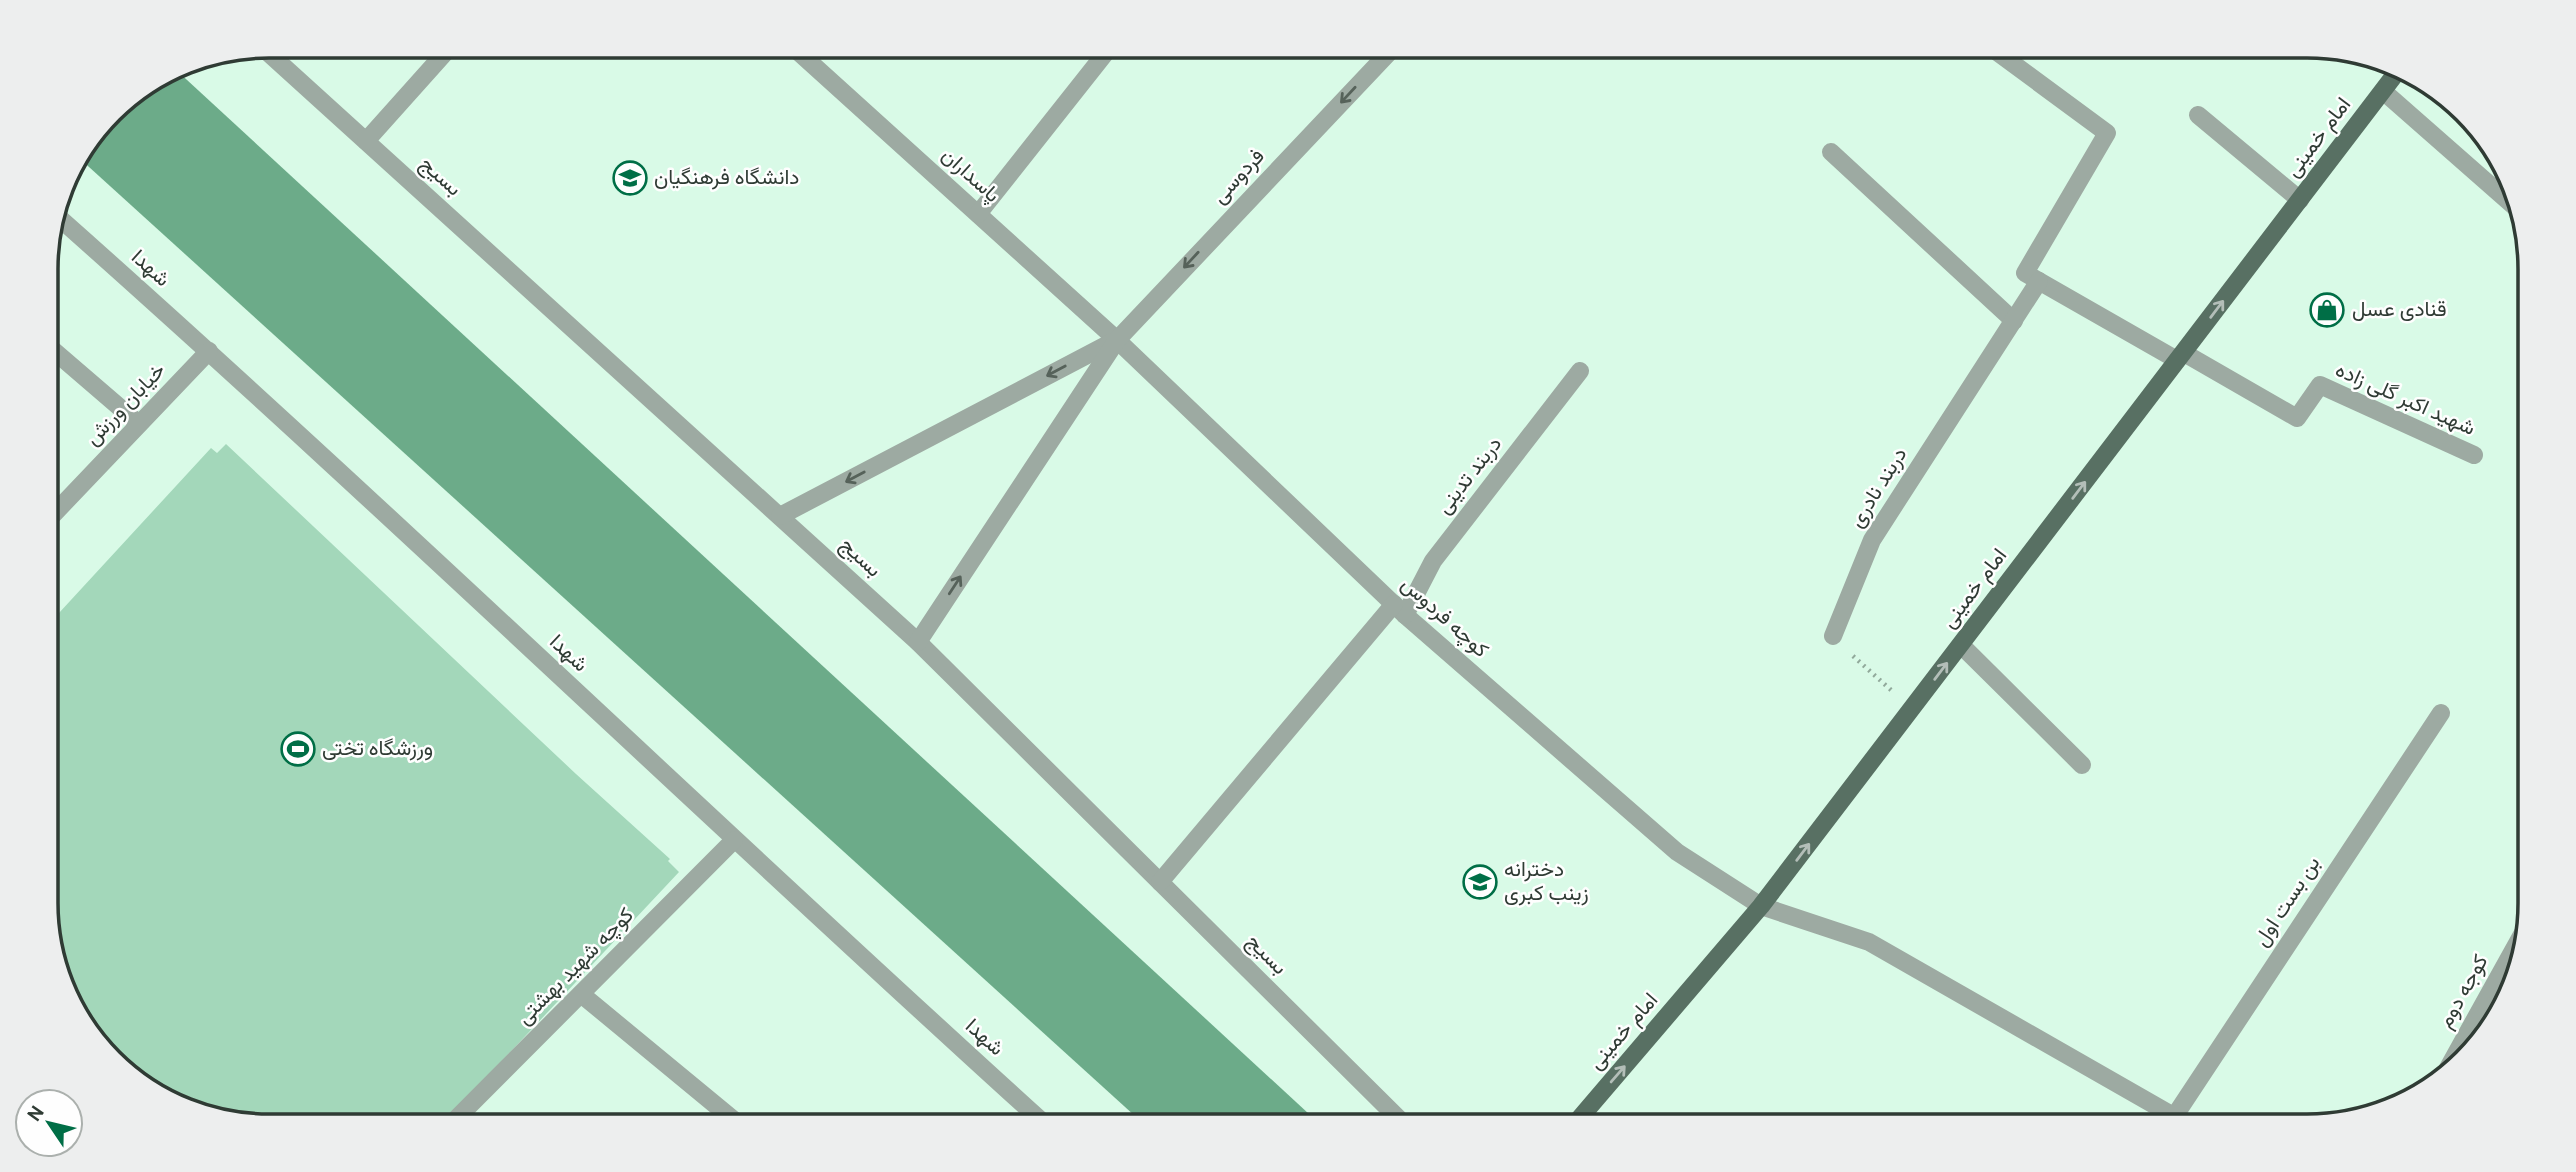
<svg xmlns="http://www.w3.org/2000/svg" width="2576" height="1172" viewBox="0 0 2576 1172" font-family="Overpass,Vazirmatn,sans-serif">
  <rect width="100%" height="100%" fill="#d9fae7"/>
  <polygon fill="#a3d7ba" points="226,444 576,774 670,859 668,861 679,872 441,1126 269,1126 183,1109 92,1039 47,933 47,626 211,448 217,453"/>
  <polygon fill="#6cab89" points="174,68 1322,1126 1146,1126 78,157 121,101"/>
  <g fill="none" stroke-linecap="round" stroke-linejoin="round">
    <polyline stroke="#91a99b" stroke-width="4.5" stroke-dasharray="2 5" stroke-linecap="butt" points="1853,656 1891,690"/>
    <g stroke="#9daaa2" stroke-width="18">
      <polyline points="792,46 1117,340 1405,615 1677,852 1761,906 1869,942 2191,1126"/>
      <polyline points="1989,46 2107,133 2025,273 2177,360"/>
      <polyline points="262,47 918,642 1406,1126"/>
      <polyline points="2383,91 2515,207"/>
      <polyline points="2198,115 2300,200"/>
      <polyline points="366,141 451,46"/>
      <polyline points="1831,152 2014,321"/>
      <polyline points="978,214 1111,46"/>
      <path d="M56,215C392,513 714,825 1047,1126"/>
      <polyline points="46,344 139,424"/>
      <polyline points="2184,353 2297,418 2320,385 2474,455"/>
      <polyline points="780,516 1114,341"/>
      <polyline points="47,521 209,351"/>
      <polyline points="1405,615 1433,561 1580,371"/>
      <polyline points="1833,636 1872,540 2039,281"/>
      <polyline points="918,642 1117,340 1395,46"/>
      <polyline points="1961,645 2082,765"/>
      <polyline points="1160,882 1394,604"/>
      <polyline points="581,994 741,1126"/>
      <polyline points="2443,1077 2525,929"/>
      <polyline points="2174,1117 2441,713"/>
      <polyline points="449,1126 734,840"/>
    </g>
    <polyline stroke="#587063" stroke-width="18" points="1573,1126 1761,906 2400,68"/>
  </g>
  <defs><path id="oneway-shaft" d="M-6 0H5M1.5-3L5.5 0L1.5 3" fill="none" stroke-width="1.6" stroke-linecap="round" stroke-linejoin="round" transform="scale(1.75)"/></defs>
  <g stroke="#56625a">
    <use href="#oneway-shaft" transform="translate(1348 95) rotate(133)"/>
    <use href="#oneway-shaft" transform="translate(1191 260) rotate(133)"/>
    <use href="#oneway-shaft" transform="translate(1056 371) rotate(152)"/>
    <use href="#oneway-shaft" transform="translate(855 477) rotate(152)"/>
    <use href="#oneway-shaft" transform="translate(955 585) rotate(-57)"/>
  </g>
  <g stroke="#b3beb8">
    <use href="#oneway-shaft" transform="translate(2217 309) rotate(-53)"/>
    <use href="#oneway-shaft" transform="translate(2079 490) rotate(-53)"/>
    <use href="#oneway-shaft" transform="translate(1941 671) rotate(-53)"/>
    <use href="#oneway-shaft" transform="translate(1803 852) rotate(-53)"/>
    <use href="#oneway-shaft" transform="translate(1618 1074) rotate(-49)"/>
  </g>
  <defs>
    <symbol id="university-ring" viewBox="-11 -11 22 22"><circle r="9.5" fill="#fefefe" stroke="#006e46" stroke-width="1.5"/><path d="M0-5L7-2L0 1L-7-2ZM-4 1L0 2.5L4 1V4Q0 6-4 4Z" fill="#006e46"/></symbol>
    <symbol id="shop-ring" viewBox="-11 -11 22 22"><circle r="9.5" fill="#fefefe" stroke="#006e46" stroke-width="1.5"/><path d="M-5-2.5h2.3a2.7 3.5 0 0 1 5.4 0H5L5.5 6h-11ZM-1.5-2.5h3a1.5 2.3 0 0 0-3 0Z" fill="#006e46"/></symbol>
    <symbol id="stadium-ring" viewBox="-11 -11 22 22"><circle r="9.5" fill="#fefefe" stroke="#006e46" stroke-width="1.5"/><path d="M0-5a6.5 5 0 1 0 0 10a6.5 5 0 1 0 0-10ZM-3.5-1.8h7v3.6h-7Z" fill="#006e46"/></symbol>
    <symbol id="school-ring" viewBox="-11 -11 22 22"><circle r="9.5" fill="#fefefe" stroke="#006e46" stroke-width="1.5"/><path d="M0-5L7-2L0 1L-7-2ZM-4 1L0 2.5L4 1V4Q0 6-4 4Z" fill="#006e46"/></symbol>
  </defs>
  <g fill-rule="evenodd">
    <use href="#university-ring" x="611" y="159" width="38" height="38"/>
    <use href="#shop-ring" x="2308" y="291" width="38" height="38"/>
    <use href="#stadium-ring" x="279" y="730" width="38" height="38"/>
    <use href="#school-ring" x="1461" y="863" width="38" height="38"/>
  </g>
  <g text-anchor="middle" dominant-baseline="central" stroke-width="5" stroke-linejoin="round" paint-order="stroke">
    <g font-size="21" fill="#2f3b34" stroke="#fefefe">
      <text transform="translate(2319 138) rotate(-53)">امام خمینی</text>
      <text transform="translate(970 176) rotate(42)">پاسداران</text>
      <text transform="translate(440 177) rotate(42)">بسیج</text>
      <text transform="translate(1239 177) rotate(-47)">فردوسی</text>
      <text transform="translate(150 269) rotate(42)">شهدا</text>
      <text transform="translate(2405 400) rotate(24)">شهید اکبر گلی زاده</text>
      <text transform="translate(126 405) rotate(-46)">خیابان ورزش</text>
      <text transform="translate(1470 476) rotate(-52)">دربند تدینی</text>
      <text transform="translate(1879 488) rotate(-58)">دربند نادری</text>
      <text transform="translate(860 558) rotate(43)">بسیج</text>
      <text transform="translate(1975 589) rotate(-53)">امام خمینی</text>
      <text transform="translate(1444 618) rotate(42)">کوچه فردوس</text>
      <text transform="translate(568 654) rotate(43)">شهدا</text>
      <text transform="translate(2288 902) rotate(-57)">بن بست اول</text>
      <text transform="translate(1266 955) rotate(45)">بسیج</text>
      <text transform="translate(576 967) rotate(-45)">کوچه شهید بهشتی</text>
      <text transform="translate(2464 992) rotate(-61)">کوجه دوم</text>
      <text transform="translate(1624 1032) rotate(-49)">امام خمینی</text>
      <text transform="translate(984 1038) rotate(42)">شهدا</text>
    </g>
    <g font-size="21" fill="#2f3b34" stroke="#fefefe" text-anchor="start">
      <text x="654" y="178">دانشگاه فرهنگیان</text>
      <text x="2352" y="310">قنادی عسل</text>
      <text x="322" y="749">ورزشگاه تختی</text>
      <text x="1504" y="870">دخترانه<tspan x="1504" dy="24">زینب کبری</tspan></text>
    </g>
  </g>
  <path d="M0 0H2576V1172H0ZM269 58H2307A211 211 0 0 1 2518 269V903A211 211 0 0 1 2307 1114H269A211 211 0 0 1 58 903V269A211 211 0 0 1 269 58Z" fill="#edeeee" fill-rule="evenodd"/>
  <path fill="none" stroke="#2f3b34" stroke-width="3.5" d="M269 58H2307A211 211 0 0 1 2518 269V903A211 211 0 0 1 2307 1114H269A211 211 0 0 1 58 903V269A211 211 0 0 1 269 58Z"/>
  <g transform="translate(49 1123) rotate(305)"><circle r="33" fill="#fefefe" stroke="#abb0ad" stroke-width="2"/>
  <path d="M0-5L12 26L0 18L-12 26Z" fill="#006e46"/>
  <text y="-10" font-size="19" font-weight="bold" text-anchor="middle" fill="#2f3b34">N</text>
  </g>
</svg>
